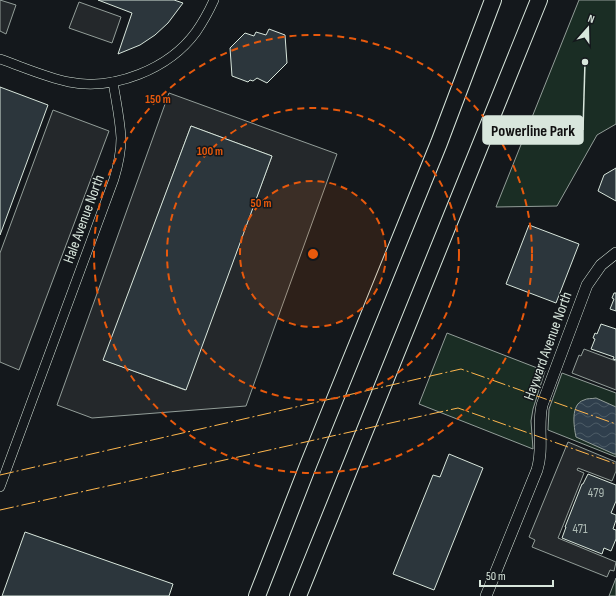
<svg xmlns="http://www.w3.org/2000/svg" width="616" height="596" viewBox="0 0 616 596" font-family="'Sofia Sans Condensed',sans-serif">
  <defs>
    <pattern id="water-waves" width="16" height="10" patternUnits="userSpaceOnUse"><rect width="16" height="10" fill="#2f3f4d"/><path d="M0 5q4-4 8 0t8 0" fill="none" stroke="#4c5b66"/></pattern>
  </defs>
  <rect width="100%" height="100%" fill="#14181c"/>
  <g fill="#1a2d24" stroke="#939e99">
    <polygon points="579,0 616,0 616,124 597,135 557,206 496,207"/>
    <polygon points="447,333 545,371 533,409 531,421 533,449 419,404"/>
    <polygon points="562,373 616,393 616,457 548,430 549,409"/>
    <polygon points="616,578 616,596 609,596"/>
  </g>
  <g fill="#24282b" stroke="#939e99" fill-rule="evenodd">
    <polygon points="0,0 16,5 6,34 0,31"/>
    <polygon points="79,2 121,17 112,43 69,28"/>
    <path d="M169,93L337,154L246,406L92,418L57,405ZM191,126L272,156L185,390L104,360Z"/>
    <polygon points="53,110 109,131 19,370 0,362 0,253"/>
    <polygon points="584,349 616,361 616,390 572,373 579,355 581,356"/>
    <polygon points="568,442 616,462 616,471 612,481 578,468 577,470 584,473 558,538 616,562 614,571 610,570 607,577 532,547 535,540 529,537"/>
  </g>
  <path fill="url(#water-waves)" stroke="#939e99" d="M596,398L616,407V454H614L576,437C574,427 570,404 584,400C587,398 592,399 596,398Z"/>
  <g fill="#2c363c" stroke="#d8e6dc">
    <polygon points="98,0 174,0 183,3 168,23 155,35 140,45 118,54 132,13"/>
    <polygon points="269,29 285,35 287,63 267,83 257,78 253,81 250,80 248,82 232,76 230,48 245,33 254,36 256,32 266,35"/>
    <polygon points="0,87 48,105 0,235"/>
    <polygon points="191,126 272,156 186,390 103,360"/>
    <polygon points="616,168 616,201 598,191 604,175"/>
    <polygon points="529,225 579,244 556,303 506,284"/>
    <polygon points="614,293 616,293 616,311 610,309 614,299 612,298"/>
    <polygon points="601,324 616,329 616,360 613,359 614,357 591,349 595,339 593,338 595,333 597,334"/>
    <polygon points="449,454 483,468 434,590 393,574 433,475 440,477"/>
    <polygon points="588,474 616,485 616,501 611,513 616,515 616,520 613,529 616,530 616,539 611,551 604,548 602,554 562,538 566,527 565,527 582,484 583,484"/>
    <polygon points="25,532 173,584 169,596 2,596"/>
  </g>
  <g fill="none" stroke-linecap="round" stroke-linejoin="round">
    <defs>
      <g id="minor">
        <path d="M0,59C23,67 45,77 69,82C114,91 169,69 196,32C203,22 209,11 214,0"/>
        <path d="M0,487L114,179C118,166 121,152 121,138C120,119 116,101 113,82"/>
      </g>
      <path id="tertiary" d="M486,596L537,470C544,448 537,427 542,405L587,285L601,265L616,253"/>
      <g id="motorway">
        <polyline points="257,596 309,463 439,143 493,0"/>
        <polyline points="298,596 539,0"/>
      </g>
    </defs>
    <use href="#minor" stroke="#d8e6dc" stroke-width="10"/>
    <use href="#tertiary" stroke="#d8e6dc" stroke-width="12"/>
    <use href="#motorway" stroke="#d8e6dc" stroke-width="18"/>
    <use href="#minor" stroke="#14181c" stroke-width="9"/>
    <use href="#tertiary" stroke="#14181c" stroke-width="11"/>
    <use href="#motorway" stroke="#14181c" stroke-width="16"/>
    <g stroke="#ffb74d" stroke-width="1" stroke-dasharray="14 3 2 3" stroke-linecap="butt">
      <polyline points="0,475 461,369 616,424"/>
      <polyline points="0,510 458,408 616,464"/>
    </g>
  </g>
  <circle cx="313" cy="254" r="73" fill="#e8590c" fill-opacity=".12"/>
  <g fill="none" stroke="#e8590c" stroke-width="2" stroke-dasharray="7 5">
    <circle cx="313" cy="254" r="73"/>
    <circle cx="313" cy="254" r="146"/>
    <circle cx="313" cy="254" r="219"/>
  </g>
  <g text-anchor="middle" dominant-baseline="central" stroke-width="3" stroke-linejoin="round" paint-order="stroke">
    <g font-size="13" fill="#adbab4">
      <text x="596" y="493">479</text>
      <text x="580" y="529">471</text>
    </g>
    <g font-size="15" fill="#d8e6dc" stroke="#14181c">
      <text transform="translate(84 219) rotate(-70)">Hale Avenue North</text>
      <text transform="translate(548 346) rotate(-70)">Hayward Avenue North</text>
    </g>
  </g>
  <circle cx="313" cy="254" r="6" fill="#e8590c" stroke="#14181c" stroke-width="2"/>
  <g font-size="12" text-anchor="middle" font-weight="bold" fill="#e8590c" stroke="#14181c" stroke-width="3" stroke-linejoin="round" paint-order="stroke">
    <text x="158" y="103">150 m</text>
    <text x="210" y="155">100 m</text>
    <text x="261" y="207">50 m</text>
  </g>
  <path fill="none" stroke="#d8e6dc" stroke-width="1.5" d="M585 62L583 130"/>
  <circle fill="#d8e6dc" stroke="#14181c" stroke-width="1.5" cx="585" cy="62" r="4"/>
  <rect fill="#d8e6dc" stroke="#d8e6dc" stroke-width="1.5" x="483" y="116" width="100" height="28" rx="4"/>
  <g font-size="16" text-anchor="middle" font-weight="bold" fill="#111">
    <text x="533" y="136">Powerline Park</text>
  </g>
  <g transform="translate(588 28) rotate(20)" stroke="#14181c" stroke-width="3" paint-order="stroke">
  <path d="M0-3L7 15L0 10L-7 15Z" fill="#d8e6dc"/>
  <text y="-6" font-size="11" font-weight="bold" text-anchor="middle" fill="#d8e6dc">N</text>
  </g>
  <path d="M480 580v6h73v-6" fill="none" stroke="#d8e6dc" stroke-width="2"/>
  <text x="486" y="580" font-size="12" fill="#d8e6dc" stroke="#14181c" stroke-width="3" paint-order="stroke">50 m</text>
</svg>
